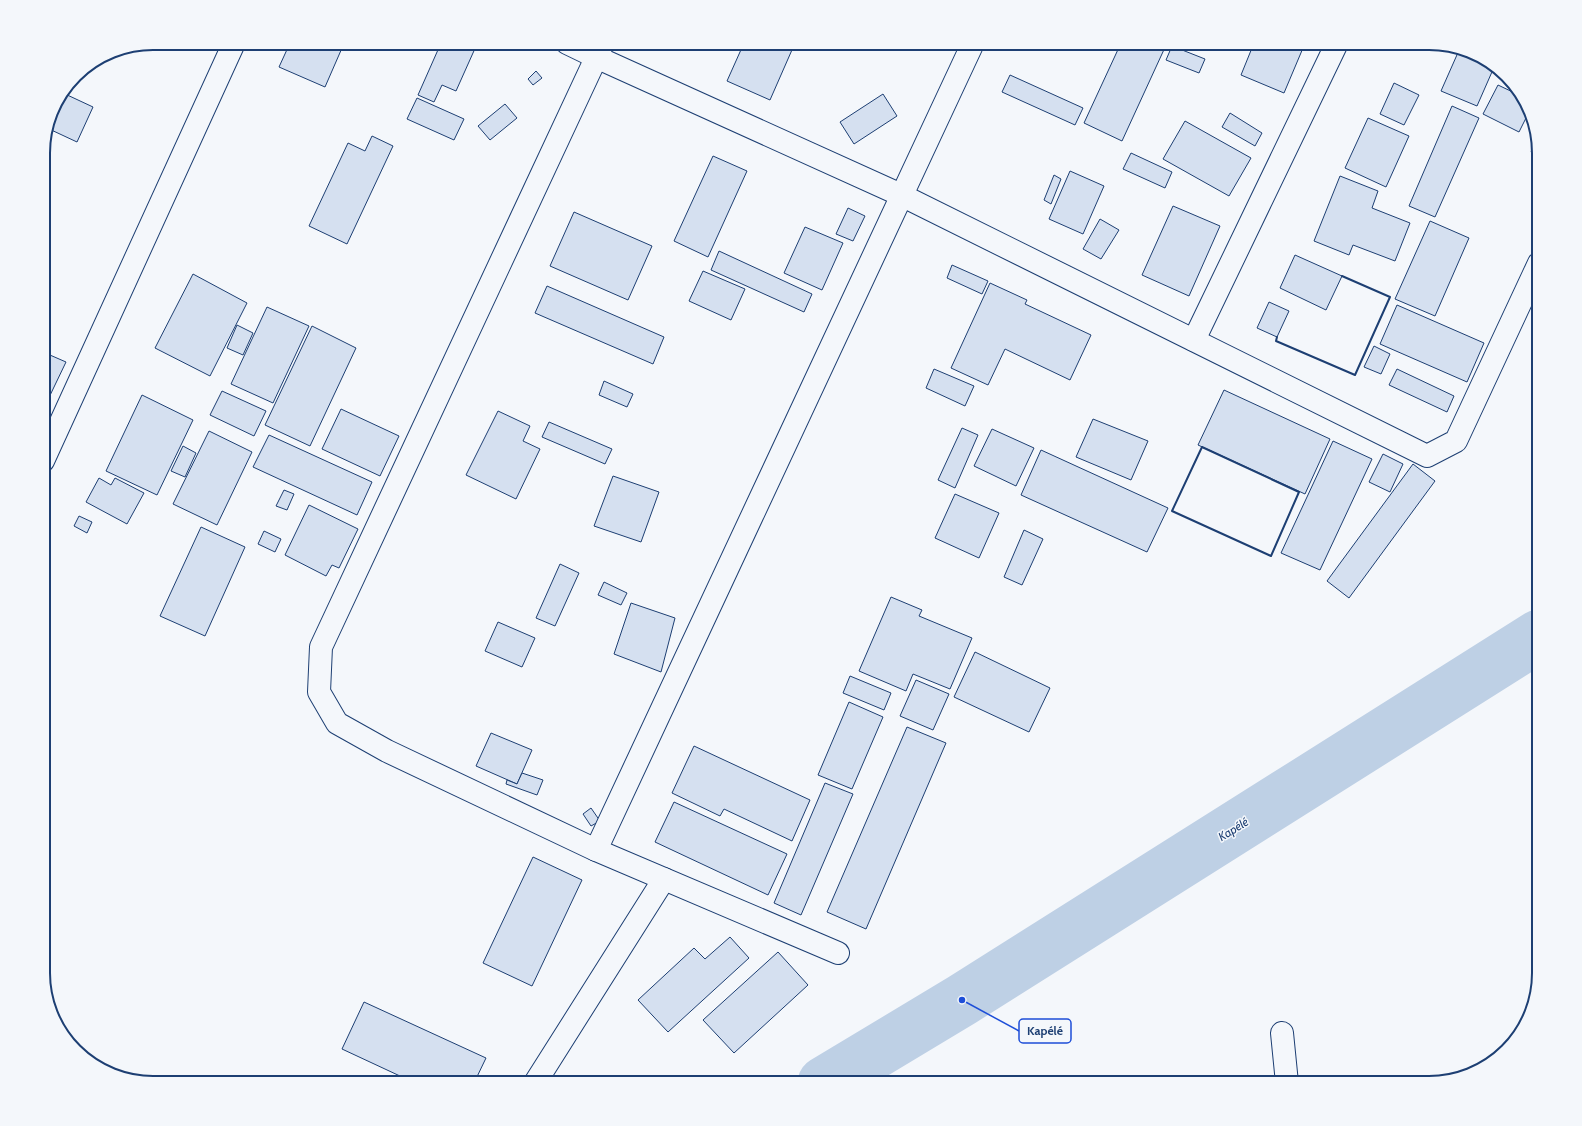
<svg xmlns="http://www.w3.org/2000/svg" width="1582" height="1126" viewBox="0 0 1582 1126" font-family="Cabin,sans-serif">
  <rect width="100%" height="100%" fill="#f4f7fb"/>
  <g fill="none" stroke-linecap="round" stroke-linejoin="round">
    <polyline stroke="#bed0e5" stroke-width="53" points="824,1083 962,1000 1539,636"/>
  </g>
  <g fill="#d5e0f0" stroke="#1d3f73">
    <polygon points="290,43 332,43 342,48 325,87 279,67"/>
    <polygon points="441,43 474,43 477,44 456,91 442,85 434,102 418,95"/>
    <polygon points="744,43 795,43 770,100 727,81"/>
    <polygon points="1121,43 1167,43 1122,141 1084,123"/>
    <polygon points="1254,43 1291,43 1303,48 1284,93 1241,75"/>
    <polygon points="1172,46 1205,59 1199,73 1166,60"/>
    <polygon points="1460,48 1465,49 1495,65 1477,106 1441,91"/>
    <polygon points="536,71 542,78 533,85 528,79"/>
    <polygon points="1010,75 1083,108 1075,125 1002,92"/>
    <polygon points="1394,83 1419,95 1404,125 1380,114"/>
    <polygon points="1498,85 1521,96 1528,104 1529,112 1519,132 1483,114"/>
    <polygon points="63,93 93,107 77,142 47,128 49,120"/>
    <polygon points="883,94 897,116 854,144 840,122"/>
    <polygon points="417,98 464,119 454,140 407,119"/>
    <polygon points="505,104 517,118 490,140 478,126"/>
    <polygon points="1452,106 1479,118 1435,217 1409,206"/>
    <polygon points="1230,113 1262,133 1255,146 1222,127"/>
    <polygon points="1368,118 1409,136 1386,187 1345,168"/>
    <polygon points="1185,121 1251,158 1229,196 1163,159"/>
    <polygon points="372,136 393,146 347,244 309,226 348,143 365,151"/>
    <polygon points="1537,142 1539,152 1539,157 1531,152"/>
    <polygon points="1131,153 1172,172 1165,188 1123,169"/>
    <polygon points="713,156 747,171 708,257 674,241"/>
    <polygon points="1070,171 1104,186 1083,234 1049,219"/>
    <polygon points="1054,175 1061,179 1051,204 1044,200"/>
    <polygon points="1340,176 1378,191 1372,208 1410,223 1395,261 1353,245 1349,255 1314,241"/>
    <polygon points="1173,206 1220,226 1189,296 1142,275"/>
    <polygon points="848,208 865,216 853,241 836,234"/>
    <polygon points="574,212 652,246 628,300 550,266"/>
    <polygon points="1100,219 1119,230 1101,259 1083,249"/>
    <polygon points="1430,221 1469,238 1435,316 1395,299"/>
    <polygon points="805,227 843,243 822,290 784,273"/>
    <polygon points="719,251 812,294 804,312 711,270"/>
    <polygon points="1295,255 1342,276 1326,310 1280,288"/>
    <polygon points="952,265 988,281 982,294 947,278"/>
    <polygon points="703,271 745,289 731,320 689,301"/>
    <polygon points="193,274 247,303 210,376 155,348"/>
    <polygon points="990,283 1027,300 1025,304 1091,335 1070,380 1005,349 988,385 951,368"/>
    <polygon points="547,286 664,337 653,364 535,313"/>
    <polygon points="1269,302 1289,311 1277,337 1257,328"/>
    <polygon points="1397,305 1484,343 1467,382 1380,344"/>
    <polygon points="267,307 309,326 273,403 231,384"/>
    <polygon points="237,325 253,333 243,355 227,348"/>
    <polygon points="312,326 356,348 310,446 265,425"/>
    <polygon points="1374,346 1390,354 1381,374 1364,367"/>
    <polygon points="43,352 66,362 43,410"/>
    <polygon points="934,369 974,386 965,406 926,388"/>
    <polygon points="1397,369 1454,396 1447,412 1389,385"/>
    <polygon points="604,381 633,394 627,407 599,395"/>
    <polygon points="1224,390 1330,439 1305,494 1198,445"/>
    <polygon points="222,391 266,411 254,436 210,415"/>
    <polygon points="142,395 193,420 157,495 106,471"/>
    <polygon points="341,409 399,436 380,476 322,449"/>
    <polygon points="498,411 530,426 523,441 540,449 516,499 466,475"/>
    <polygon points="1093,419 1148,441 1131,480 1076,457"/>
    <polygon points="549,422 612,449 605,464 542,437"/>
    <polygon points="962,428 978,435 955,488 938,480"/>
    <polygon points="992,429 1034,448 1016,486 974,466"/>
    <polygon points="209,431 252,452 217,525 173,504"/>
    <polygon points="269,435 372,482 357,515 253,467"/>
    <polygon points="1333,441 1372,459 1320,570 1281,553"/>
    <polygon points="183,446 196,453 185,477 171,471"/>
    <polygon points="1041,450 1168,508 1147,552 1021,495"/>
    <polygon points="1383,454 1403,464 1390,492 1369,482"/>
    <polygon points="1413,464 1435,481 1349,598 1327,581"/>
    <polygon points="613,476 659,492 641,542 594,526"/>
    <polygon points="99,478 111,485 115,478 144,493 127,524 86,502"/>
    <polygon points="284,490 294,494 287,510 276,506"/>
    <polygon points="955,494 999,513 979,558 935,538"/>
    <polygon points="309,505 358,529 339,568 332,565 326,576 285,555"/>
    <polygon points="79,516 92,522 87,533 74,526"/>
    <polygon points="201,527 245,547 205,636 160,616"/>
    <polygon points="1024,530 1043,539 1022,585 1004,577"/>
    <polygon points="264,531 281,539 275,552 258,544"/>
    <polygon points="560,564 579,573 555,626 536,618"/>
    <polygon points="604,582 627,593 621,605 598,595"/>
    <polygon points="891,597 922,610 919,616 972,638 950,689 913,674 906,691 859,671"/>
    <polygon points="631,603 675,618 661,672 614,654"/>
    <polygon points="498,622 535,638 522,667 485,651"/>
    <polygon points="975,652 1050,688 1029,732 954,697"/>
    <polygon points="850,676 891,693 884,710 843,693"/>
    <polygon points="916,680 949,694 933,730 900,716"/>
    <polygon points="849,702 883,717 852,789 818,775"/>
    <polygon points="907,727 946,743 866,929 827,912"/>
    <polygon points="491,733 532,750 517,784 476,766"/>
    <polygon points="694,746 810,800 792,841 724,809 720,816 672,793"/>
    <polygon points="522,773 543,780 537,795 506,784 507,780 517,784"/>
    <polygon points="825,783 853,794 801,915 774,903"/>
    <polygon points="674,802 787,854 768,895 655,842"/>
    <polygon points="591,808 600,821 591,826 583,814"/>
    <polygon points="533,857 582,880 532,986 483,963"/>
    <polygon points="730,937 749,958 668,1032 638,1000 694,948 705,959"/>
    <polygon points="778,952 808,985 734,1053 703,1020"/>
    <polygon points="364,1002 486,1058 474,1083 415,1083 342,1049"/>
  </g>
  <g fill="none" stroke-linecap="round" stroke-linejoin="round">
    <defs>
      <g id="street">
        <polyline points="567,43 596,57 901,195 1427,456 1456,441 1539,263"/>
        <polyline points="603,43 321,647 319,692 337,723 387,751 596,850 838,953"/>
        <polyline points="1194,340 1337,43"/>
        <polyline points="43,461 234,43"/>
        <polyline points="596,850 973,43"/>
        <polyline points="1282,1033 1287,1083"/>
        <polyline points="535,1083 664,879"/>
      </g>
    </defs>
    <use href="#street" stroke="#1d3f73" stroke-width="24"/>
    <use href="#street" stroke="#f4f7fb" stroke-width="22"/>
    <g stroke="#1d3f73" stroke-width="2">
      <polyline points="1277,337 1276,341 1355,375 1390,297 1342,276"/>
      <polygon points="1202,447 1299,492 1271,556 1172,511"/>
    </g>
  </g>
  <g text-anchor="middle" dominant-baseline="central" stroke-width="3" stroke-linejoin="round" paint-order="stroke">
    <g font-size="12" font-style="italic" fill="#1d3f73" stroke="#f4f7fb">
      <text transform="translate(1233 829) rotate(-32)">Kapélé</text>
    </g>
  </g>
  <path d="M0 0H1582V1126H0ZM153 50H1429A103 103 0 0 1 1532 153V973A103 103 0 0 1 1429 1076H153A103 103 0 0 1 50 973V153A103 103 0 0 1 153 50Z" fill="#f4f7fb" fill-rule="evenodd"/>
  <path fill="none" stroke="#1d3f73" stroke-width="2" d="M153 50H1429A103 103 0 0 1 1532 153V973A103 103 0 0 1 1429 1076H153A103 103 0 0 1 50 973V153A103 103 0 0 1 153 50Z"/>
  <path fill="none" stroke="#1d4ed8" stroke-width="1.5" d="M962 1000L1019 1031"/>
  <circle fill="#1d4ed8" stroke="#f4f7fb" stroke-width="1.5" cx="962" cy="1000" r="4"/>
  <rect fill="#f4f7fb" stroke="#1d4ed8" stroke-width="1.5" x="1019" y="1019" width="52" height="24" rx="4"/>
  <g font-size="12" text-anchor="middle" font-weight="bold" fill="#1d3f73">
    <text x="1045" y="1035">Kapélé</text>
  </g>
</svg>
